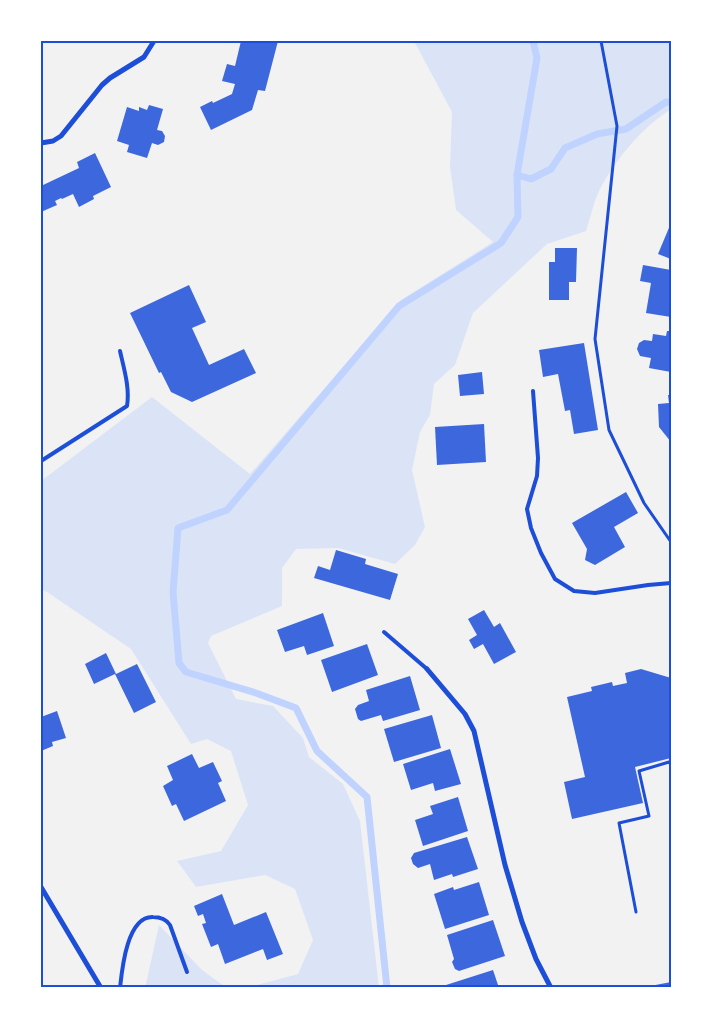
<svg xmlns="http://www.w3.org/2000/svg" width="712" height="1029" viewBox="0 0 712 1029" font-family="'Asap Condensed',sans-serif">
  <rect width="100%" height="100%" fill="#f2f2f2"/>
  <g fill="#dbe4f7">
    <path d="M414,41H671V109C642,128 618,156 601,187C594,200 591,216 586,231L547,244L473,313L455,365L434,384L430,415L420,432L412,470L425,527L415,545L395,564L338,548L296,549L282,568V606L211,636L208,643L236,699L273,706L303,738L309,757L343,784L360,821L379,988H246L298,974L313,940L295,889L265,875L196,887L177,861L221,851L248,805L231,751L207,739L191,744L131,649L47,592L41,589V481L152,397L250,474L401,300L493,242L456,210L450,167L452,112Z"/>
    <polygon points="159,925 202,970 227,988 145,988"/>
  </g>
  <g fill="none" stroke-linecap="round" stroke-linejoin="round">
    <g stroke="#bfd3fe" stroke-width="7">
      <polyline points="517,175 531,179 551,169 565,148 597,134 626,129 666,102 671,102"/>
      <polyline points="387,988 367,797 317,751 296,708 256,693 186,672 179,663 173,592 178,528 227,510 399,306 501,243 518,217 517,175 537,58 533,41"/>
    </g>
  </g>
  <g fill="#3d67dc">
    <polygon points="241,41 278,41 265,91 258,90 252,110 211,130 200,107 212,101 213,103 232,94 235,84 222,81 227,64 235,66"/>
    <polygon points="149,105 163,109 157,130 162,131 165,136 164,142 158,145 152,143 147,158 127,152 129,145 117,141 127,107 139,111 139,107 147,110"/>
    <polygon points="95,153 111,187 93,196 94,199 79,207 73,194 62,199 61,198 55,201 57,205 41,212 41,186 79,168 77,162"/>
    <polygon points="671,223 671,259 658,254"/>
    <polygon points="555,248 577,248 576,282 569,282 569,300 549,300 549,262 555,262"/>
    <polygon points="643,265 671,270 671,317 646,313 651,283 640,281"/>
    <polygon points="189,285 206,322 192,328 209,365 244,349 256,373 192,402 171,392 161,372 159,373 130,313"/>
    <polygon points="667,331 671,331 671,372 649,368 651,358 640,356 637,349 639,343 644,340 652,341 653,334 666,336"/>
    <polygon points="584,343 598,430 574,434 570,410 565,411 558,374 543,377 539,350"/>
    <polygon points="482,372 484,394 460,396 458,375"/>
    <polygon points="668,395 671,395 671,442 659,427 658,404 669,403"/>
    <polygon points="484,424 486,462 437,465 435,427"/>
    <polygon points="626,492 638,513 614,527 625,547 595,565 585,560 587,549 572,523"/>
    <polygon points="336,550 366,559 365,564 398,574 390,600 314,578 318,566 330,570"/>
    <polygon points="484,610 494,627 500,623 516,652 494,664 483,644 474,649 469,640 477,635 468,619"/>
    <polygon points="323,613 334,646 307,655 304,646 285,652 277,630"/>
    <polygon points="367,644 378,675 332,692 321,660"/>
    <polygon points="106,653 116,674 137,664 156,702 134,713 115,674 94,684 85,664"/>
    <polygon points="641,669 671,678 671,758 635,767 643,803 572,819 564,782 585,777 567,697 592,691 591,687 612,682 613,686 627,683 625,673"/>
    <polygon points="410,676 420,710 383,721 381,715 361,721 358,719 355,709 358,705 369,701 366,690"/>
    <polygon points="57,711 66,738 52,742 53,746 41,751 41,717"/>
    <polygon points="432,715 441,748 394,762 384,729"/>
    <polygon points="450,749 461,784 435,791 433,783 411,790 403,764"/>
    <polygon points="192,754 199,768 213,762 222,781 218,783 226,801 184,821 176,804 172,806 163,786 173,780 167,766"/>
    <polygon points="458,797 468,831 423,846 415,820 433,814 430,806"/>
    <polygon points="467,837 478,869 453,877 452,874 434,880 430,864 418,868 413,864 411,858 414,853"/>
    <polygon points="479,882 489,915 445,929 434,894 453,887 454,890"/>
    <polygon points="222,894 234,925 266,912 283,954 267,960 263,949 225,964 218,944 211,947 202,924 206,923 203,914 198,916 194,906"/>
    <polygon points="493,920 505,956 459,971 455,969 452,962 454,959 447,935"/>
    <polygon points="493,970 499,988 447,988 446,985"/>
    <polygon points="671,982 671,988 645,988 645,987"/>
  </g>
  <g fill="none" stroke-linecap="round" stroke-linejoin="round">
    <g stroke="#1d4ed8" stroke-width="3">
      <polyline points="601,41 617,126 595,339 609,430 644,503 671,542"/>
      <polyline points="636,912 619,823 649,816 639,771 669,762 671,765"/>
    </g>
    <g stroke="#1d4ed8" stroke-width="4">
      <polyline points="533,391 538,458 537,476 527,509 531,528 541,553 555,579 574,591 595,593 648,585 671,583"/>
      <path d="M41,461L127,406C130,388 124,369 120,351"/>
      <polyline points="384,632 427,669"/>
      <path d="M120,988C122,969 127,916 153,917C160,917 166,919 170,925L187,972"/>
    </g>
    <g stroke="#1d4ed8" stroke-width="5">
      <polyline points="41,143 53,141 61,136 102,85 110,78 144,57 154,41"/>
      <polyline points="427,669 465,714 474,731 505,865 522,922 536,959 551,988"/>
      <polyline points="41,887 101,988"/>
    </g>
  </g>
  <rect width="712" height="1029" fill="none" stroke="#ffffff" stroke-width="85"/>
  <rect x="42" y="42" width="628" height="944" fill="none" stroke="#1d4ed8" stroke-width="2"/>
</svg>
